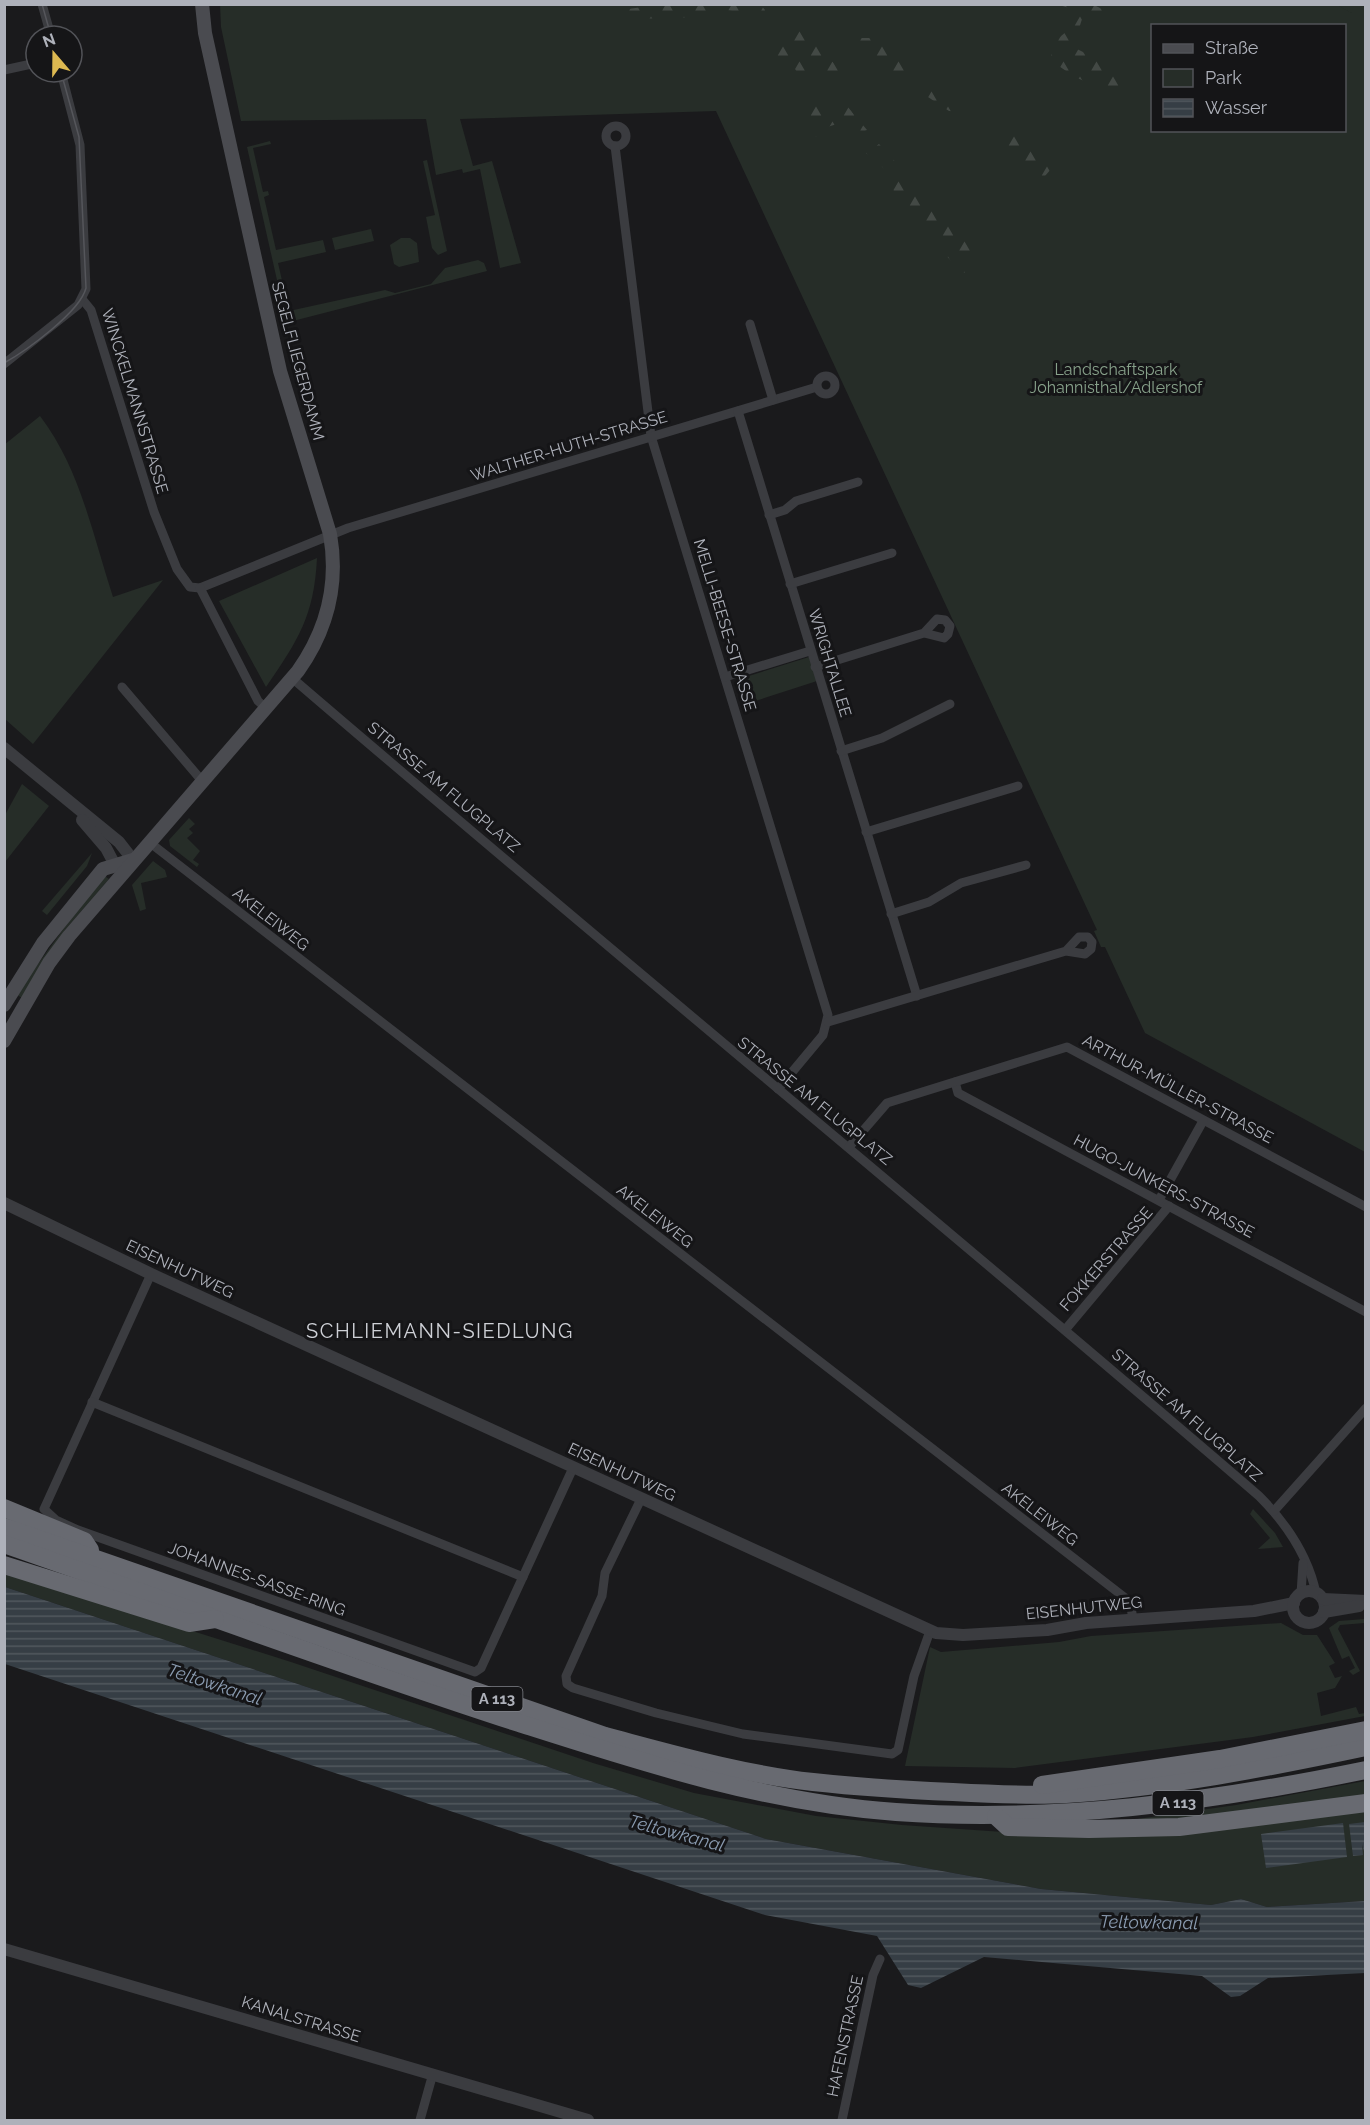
<svg xmlns="http://www.w3.org/2000/svg" width="1370" height="2125" viewBox="0 0 1370 2125" font-family="Raleway,sans-serif">
  <defs>
    <pattern id="forest-firs" width="22" height="20" patternUnits="userSpaceOnUse" patternTransform="scale(1.5)"><rect width="22" height="20" fill="#262d28"/><path d="M5 1l3.5 6h-7zM16 11l3.5 6h-7z" fill="#434945"/></pattern>
    <pattern id="water-rules" width="6" height="5" patternUnits="userSpaceOnUse" patternTransform="scale(1.5)"><rect width="6" height="5" fill="#363e45"/><path d="M0 2.5h6" fill="none" stroke="#51585e"/></pattern>
  </defs>
  <rect width="100%" height="100%" fill="#1a1a1c"/>
  <g fill="#262d28" fill-rule="evenodd">
    <path d="M220,4H1335L1361,18L1337,5H1365V1152L1145,1033L1105,947H1101L1094,931L1097,930L716,111L460,119L473,166L492,161L521,263L500,268L480,169L463,173L462,169L436,175L426,119L241,121L221,27ZM1152,26H1344V130H1152Z"/>
    <polygon points="270,141 271,144 253,148 263,192 268,191 269,195 264,197 276,250 323,240 326,252 278,263 289,311 385,290 395,293 431,284 445,268 478,260 484,263 487,271 289,322 286,320 247,147"/>
    <polygon points="427,160 447,251 438,255 432,248 426,217 435,215 423,161"/>
    <polygon points="371,229 374,241 335,250 332,238"/>
    <polygon points="401,238 410,238 417,243 419,262 399,267 394,264 390,245"/>
    <path d="M40,416C80,468 93,536 113,597L163,580L33,744L5,719L4,445Z"/>
    <path d="M317,558C314,617 298,640 266,687L219,601Z"/>
    <polygon points="809,657 817,681 743,705 736,680"/>
    <polygon points="22,784 49,806 5,862 5,815"/>
    <polygon points="189,818 195,824 189,829 193,833 187,838 200,851 193,860 199,864 197,867 170,846 169,840"/>
    <polygon points="92,853 87,866 47,915 42,911"/>
    <polygon points="153,861 165,870 167,877 141,883 146,909 140,911 132,885"/>
    <polygon points="103,875 109,879 65,930 22,998 16,994"/>
    <polygon points="1253,1509 1275,1533 1283,1547 1258,1549 1270,1538 1250,1514"/>
    <polygon points="5,1572 291,1662 593,1763 694,1793 816,1816 902,1825 1062,1836 1365,1809 1365,1901 1267,1907 1241,1899 1211,1905 1041,1889 766,1839 5,1587"/>
    <polygon points="1365,1619 1365,1623 1340,1625 1338,1629 1360,1671 1353,1675 1349,1671 1355,1668 1349,1656 1342,1659 1329,1628 1339,1621"/>
    <polygon points="1281,1623 1303,1635 1317,1635 1335,1663 1329,1666 1335,1678 1342,1676 1335,1688 1317,1693 1321,1716 1356,1707 1359,1714 1365,1713 1365,1716 1253,1737 1015,1768 905,1766 930,1647 941,1652 1059,1642 1091,1636"/>
    <polygon points="1365,1781 1365,1797 1183,1820 1137,1819 1236,1805"/>
  </g>
  <g fill="url(#forest-firs)">
    <polygon points="658,5 760,4 765,10 763,17 727,10 699,17 633,19 628,9"/>
    <polygon points="1059,5 1094,5 1108,12 1107,19 1083,16 1073,47 1129,75 1114,94 1075,77 1050,60 1056,40 1066,32 1073,9"/>
    <polygon points="798,28 842,71 799,76 794,67 781,69 770,49 775,38 773,29"/>
    <polygon points="846,38 875,38 921,75 893,79 884,62 872,63"/>
    <polygon points="942,87 972,112 949,111 922,93"/>
    <polygon points="801,104 847,106 867,130 854,136 840,123 821,129 822,136 815,137"/>
    <polygon points="977,130 1021,137 1051,169 1039,183 1009,154"/>
    <polygon points="879,144 980,255 964,273 935,245 936,223 917,222 913,209 892,189 887,171 866,153"/>
  </g>
  <g fill="url(#water-rules)">
    <polygon points="5,1587 766,1839 1041,1889 1211,1905 1241,1899 1267,1907 1365,1901 1365,1973 1268,1978 1240,1996 1231,1997 1202,1976 984,1957 921,1988 908,1985 877,1936 765,1915 5,1664"/>
    <polygon points="1365,1822 1365,1855 1362,1844 1363,1855 1353,1856 1349,1824"/>
    <polygon points="1343,1823 1347,1857 1266,1868 1261,1834"/>
  </g>
  <g fill="none" stroke-linecap="round" stroke-linejoin="round">
    <g stroke="#3b3c40" stroke-width="9">
      <polyline points="42,4 51,36"/>
      <polyline points="4,70 36,63"/>
      <circle cx="616" cy="136" r="10"/>
      <polyline points="615,146 651,436 828,1015 823,1035 778,1089"/>
      <polyline points="82,299 91,310 154,512 177,569 190,587 200,588 348,528 817,387"/>
      <polyline points="750,324 773,400"/>
      <polyline points="4,364 78,305 86,289 80,145 61,72"/>
      <circle cx="826" cy="385" r="9"/>
      <polyline points="738,411 917,996"/>
      <polyline points="769,515 785,510 796,501 858,482"/>
      <polyline points="790,584 892,553"/>
      <polyline points="200,588 258,701 267,709"/>
      <polyline points="815,667 924,633 937,619 945,620 950,626 948,634 944,638 924,633"/>
      <polyline points="725,677 810,651"/>
      <path d="M292,678C612,953 939,1220 1259,1496C1285,1522 1308,1556 1316,1593"/>
      <polyline points="122,687 203,782"/>
      <polyline points="841,751 882,738 950,704"/>
      <polyline points="866,832 1018,786"/>
      <polyline points="149,842 1124,1597 1130,1602 1133,1619"/>
      <polyline points="891,914 929,902 961,883 1026,865"/>
      <polyline points="828,1022 1066,951 1079,937 1088,937 1092,942 1091,949 1085,954 1066,951"/>
      <polyline points="955,1082 958,1093 1366,1312"/>
      <polyline points="849,1147 887,1103 1067,1047 1366,1207"/>
      <polyline points="1159,1200 1203,1121"/>
      <polyline points="151,1274 44,1509 56,1520 78,1530 475,1672 481,1668 573,1468"/>
      <polyline points="1065,1330 1169,1206"/>
      <polyline points="92,1402 523,1577"/>
      <polyline points="641,1499 605,1573 602,1596 566,1676 567,1684 573,1688 656,1713 743,1734 892,1754 898,1750 914,1676 930,1631"/>
      <polyline points="1274,1511 1366,1408"/>
      <polyline points="1301,1594 1303,1563"/>
      <polyline points="420,2120 432,2077"/>
      <polyline points="842,2120 873,1975 880,1959"/>
    </g>
    <g stroke="#3b3c40" stroke-width="12">
      <polyline points="4,748 119,842 133,860"/>
      <polyline points="82,820 106,848 115,865"/>
      <polyline points="4,1203 151,1274 936,1633 963,1635 1047,1630 1086,1623 1254,1611 1294,1603"/>
      <circle cx="1309" cy="1607" r="16"/>
      <polyline points="1323,1599 1366,1601"/>
      <polyline points="1324,1612 1359,1606"/>
      <polyline points="4,1949 588,2120"/>
    </g>
    <g stroke="#4a4b50" stroke-width="14">
      <polyline points="4,1005 43,943 103,869 133,860"/>
      <path d="M4,1041L49,963L69,936L298,671C327,630 339,585 330,534L280,371L205,33L202,4"/>
    </g>
    <g stroke="#686a71" stroke-width="18">
      <polyline points="4,1508 84,1541 90,1550"/>
      <path d="M4,1527L605,1736C673,1754 742,1774 813,1782C859,1787 906,1790 953,1792C990,1794 1028,1796 1066,1794C1167,1787 1267,1768 1366,1747"/>
      <path d="M4,1544C176,1604 346,1667 519,1723C641,1762 766,1803 896,1812C1054,1823 1210,1802 1366,1770"/>
      <polyline points="4,1565 189,1623 215,1619"/>
      <polyline points="1042,1785 1220,1759 1366,1730"/>
      <polyline points="996,1816 1008,1827 1089,1829 1179,1827 1366,1803"/>
    </g>
    <g stroke="#55565b" stroke-width="1.5">
      <polyline points="42,4 51,36"/>
      <path d="M4,363C26,351 80,312 86,288L79,137L61,72"/>
    </g>
  </g>
  <g text-anchor="middle" dominant-baseline="central" stroke-width="6" stroke-linejoin="round" paint-order="stroke">
    <g fill="#151517" stroke="#808289" stroke-width="1.5">
      <rect x="471.5" y="1687" width="51" height="24" rx="4.5"/>
      <rect x="1152.5" y="1791" width="51" height="24" rx="4.5"/>
    </g>
    <g font-size="15" font-weight="bold" fill="#aeb1ba">
      <text x="497" y="1699">A 113</text>
      <text x="1178" y="1803">A 113</text>
    </g>
    <g font-size="16" fill="#aeb1ba" stroke="#151517">
      <text transform="translate(298 361) rotate(75)">SEGELFLIEGERDAMM</text>
      <text transform="translate(135 401) rotate(73)">WINCKELMANNSTRASSE</text>
      <text transform="translate(569 446) rotate(-17)">WALTHER-HUTH-STRASSE</text>
      <text transform="translate(725 625) rotate(73)">MELLI-BEESE-STRASSE</text>
      <text transform="translate(830 663) rotate(73)">WRIGHTALLEE</text>
      <text transform="translate(444 787) rotate(40)">STRASSE AM FLUGPLATZ</text>
      <text transform="translate(271 919) rotate(38)">AKELEIWEG</text>
      <text transform="translate(1178 1089) rotate(28)">ARTHUR-MÜLLER-STRASSE</text>
      <text transform="translate(815 1101) rotate(39)">STRASSE AM FLUGPLATZ</text>
      <text transform="translate(1164 1186) rotate(28)">HUGO-JUNKERS-STRASSE</text>
      <text transform="translate(655 1216) rotate(38)">AKELEIWEG</text>
      <text transform="translate(1106 1259) rotate(-49)">FOKKERSTRASSE</text>
      <text transform="translate(180 1269) rotate(25)">EISENHUTWEG</text>
      <text transform="translate(1187 1415) rotate(41)">STRASSE AM FLUGPLATZ</text>
      <text transform="translate(622 1472) rotate(25)">EISENHUTWEG</text>
      <text transform="translate(1040 1514) rotate(38)">AKELEIWEG</text>
      <text transform="translate(257 1579) rotate(20)">JOHANNES-SASSE-RING</text>
      <text transform="translate(1084 1608) rotate(-6)">EISENHUTWEG</text>
      <text transform="translate(301 2019) rotate(17)">KANALSTRASSE</text>
      <text transform="translate(845 2036) rotate(-78)">HAFENSTRASSE</text>
    </g>
    <g font-size="16" fill="#88a28b" stroke="#151517">
      <text x="1116" y="369">Landschaftspark<tspan x="1116" dy="18">Johannisthal/Adlershof</tspan></text>
    </g>
    <g font-size="18" font-style="italic" fill="#8a9bb0" stroke="#151517">
      <text transform="translate(215 1684) rotate(18)">Teltowkanal</text>
      <text transform="translate(677 1833) rotate(15)">Teltowkanal</text>
      <text transform="translate(1149 1922) rotate(1)">Teltowkanal</text>
    </g>
    <g font-size="20" letter-spacing="1.5" fill="#ced0d6" stroke="#151517">
      <text x="440" y="1331">SCHLIEMANN-SIEDLUNG</text>
    </g>
  </g>
  <rect width="1370" height="2125" fill="none" stroke="#aeb1ba" stroke-width="12"/>
  <rect x="1151" y="24" width="195" height="108" fill="#151517" stroke="#525358" stroke-width="1.5"/>
  <rect x="1163" y="44" width="30" height="9" fill="#4a4b50" stroke="#525358" stroke-width="1.5"/>
  <text x="1205" y="54" font-size="18" fill="#aeb1ba">Straße</text>
  <rect x="1163" y="69" width="30" height="18" fill="#262d28" stroke="#525358" stroke-width="1.5"/>
  <text x="1205" y="84" font-size="18" fill="#aeb1ba">Park</text>
  <rect x="1163" y="99" width="30" height="18" fill="url(#water-rules)" stroke="#525358" stroke-width="1.5"/>
  <text x="1205" y="114" font-size="18" fill="#aeb1ba">Wasser</text>
  <g transform="translate(54 54) rotate(340)"><circle r="28" fill="#151517" stroke="#525358" stroke-width="1.5"/>
  <path d="M0-4.5L10 22L0 15L-10 22Z" fill="#ddb951"/>
  <text y="-9" font-size="16" font-weight="bold" text-anchor="middle" fill="#aeb1ba">N</text>
  </g>
</svg>
